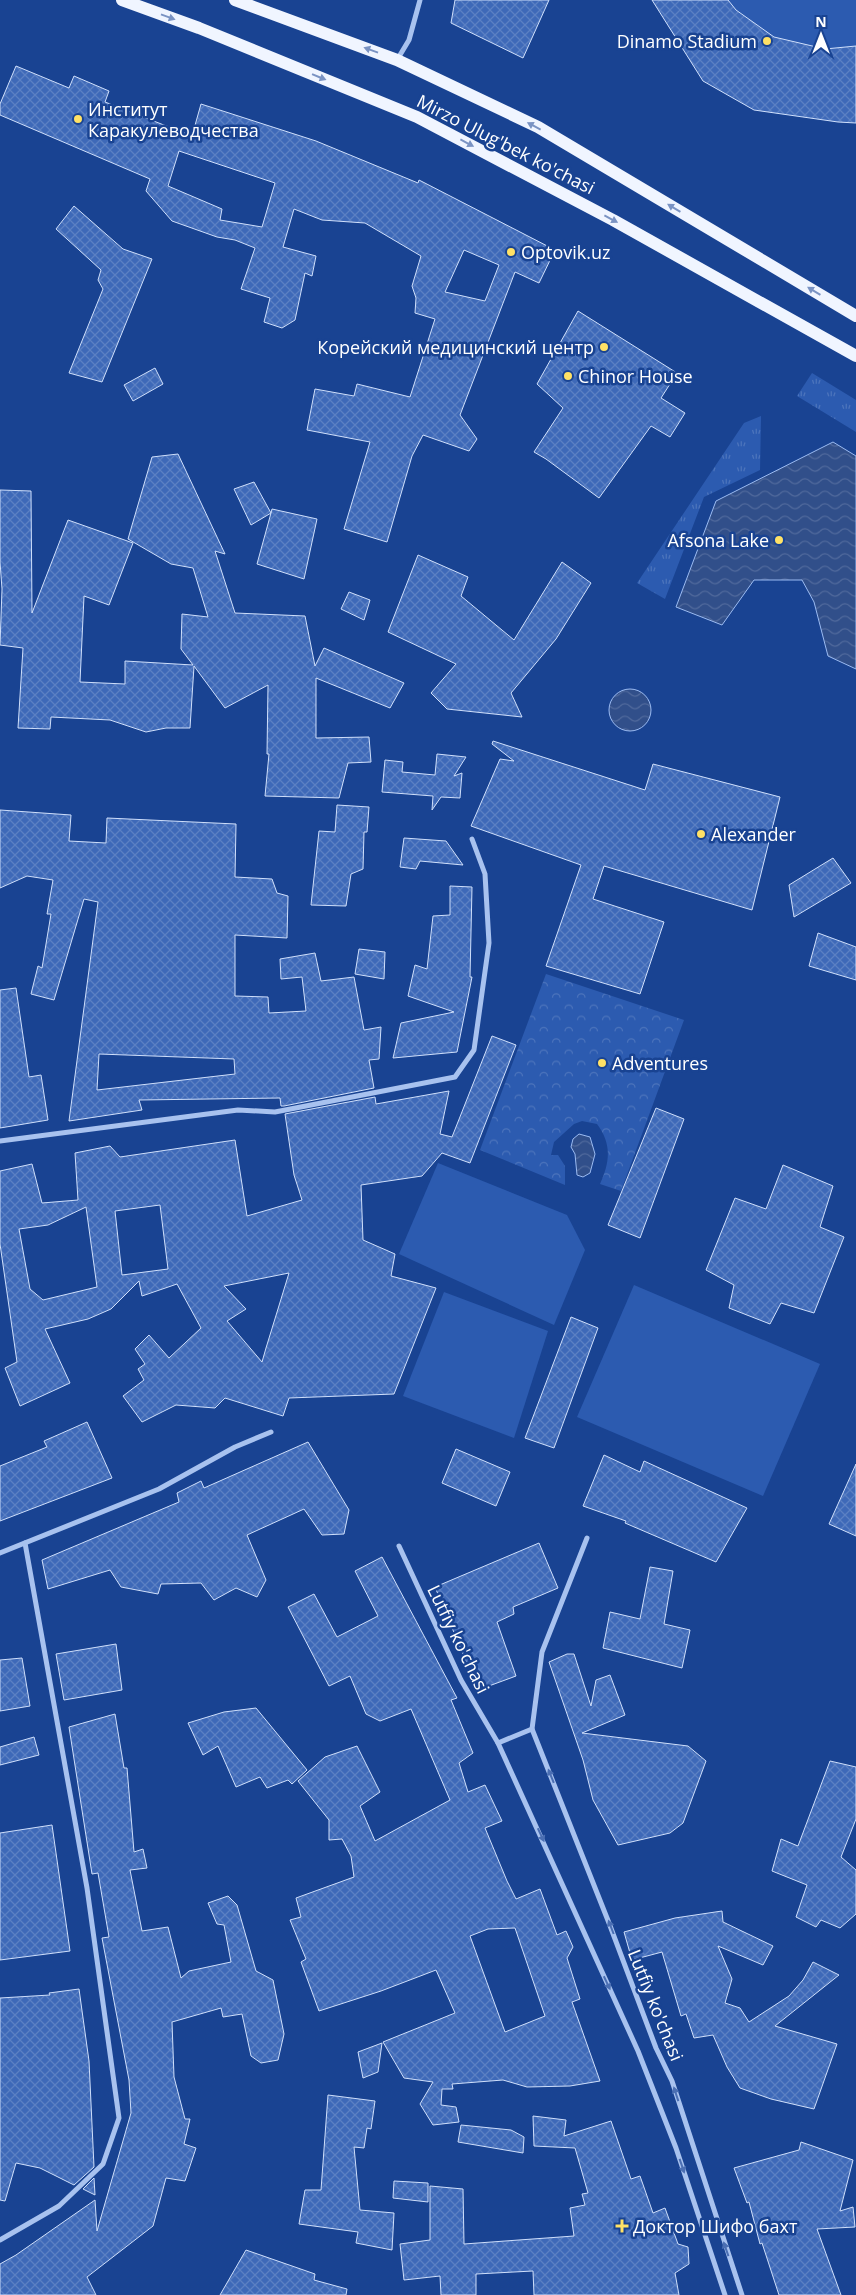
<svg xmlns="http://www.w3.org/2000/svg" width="856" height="2295" viewBox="0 0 856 2295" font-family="'Open Sans',sans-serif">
  <defs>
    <pattern id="grass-tufts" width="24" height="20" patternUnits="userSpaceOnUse" patternTransform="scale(1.25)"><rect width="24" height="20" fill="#2c5bb0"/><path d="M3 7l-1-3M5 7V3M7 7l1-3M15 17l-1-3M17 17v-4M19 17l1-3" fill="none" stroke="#4c74bc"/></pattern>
    <pattern id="forest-crowns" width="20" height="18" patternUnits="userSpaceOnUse" patternTransform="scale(1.25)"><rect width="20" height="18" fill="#2c5bb0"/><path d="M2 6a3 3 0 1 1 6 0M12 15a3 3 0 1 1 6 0" fill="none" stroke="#4c74bc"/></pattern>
    <pattern id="water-waves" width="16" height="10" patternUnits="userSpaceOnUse" patternTransform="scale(1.25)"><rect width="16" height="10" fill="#314f8a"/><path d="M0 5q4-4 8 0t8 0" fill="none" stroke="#50699c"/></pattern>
    <pattern id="building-cross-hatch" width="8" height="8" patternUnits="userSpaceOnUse" patternTransform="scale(1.25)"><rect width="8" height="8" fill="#3e69b8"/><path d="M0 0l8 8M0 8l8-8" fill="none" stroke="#5b80c3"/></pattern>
  </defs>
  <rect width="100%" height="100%" fill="#194392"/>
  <g fill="url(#grass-tufts)">
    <polygon points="812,373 856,400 856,432 797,396"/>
    <polygon points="761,416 760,470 704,497 665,599 637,583 744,423"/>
  </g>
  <path fill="url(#forest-crowns)" d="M546,974L684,1020L621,1191L600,1184C610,1162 612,1144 597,1124L582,1121L574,1124L554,1142L551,1155H558L565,1166V1185L480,1150Z"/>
  <g fill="#2c5bb0">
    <polygon points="652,0 856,0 856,123 838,122 754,110 703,81"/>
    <polygon points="438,1163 567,1215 585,1250 554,1325 399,1254"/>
    <polygon points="634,1285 820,1364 763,1496 577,1417"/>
    <polygon points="444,1292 548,1331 514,1438 403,1396"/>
  </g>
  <g fill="url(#water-waves)" stroke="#9bbbf2">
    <polygon points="833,442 856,456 856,669 828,656 814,602 802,580 754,580 722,625 676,607 716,501"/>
    <circle cx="630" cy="710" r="21"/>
    <polygon points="579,1134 590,1137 595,1154 590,1173 583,1177 577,1175 575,1154 571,1147 573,1139"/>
  </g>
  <g fill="url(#building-cross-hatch)" stroke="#cfdffb" fill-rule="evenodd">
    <polygon points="455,0 549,0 523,58 451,23"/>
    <polygon points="652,0 728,0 736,10 774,37 825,49 856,46 856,123 838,122 754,110 703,81"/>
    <path d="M16,66L69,88L74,76L109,91L105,102L192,136L201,104L316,141L418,183L419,180L555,250L539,283L515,272L460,415L477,439L469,451L423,435L412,456L387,542L344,529L370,442L307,430L315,389L354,396L357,384L410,397L435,319L415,313L416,298L412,286L421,256L365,223L322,220L294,209L283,247L316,256L312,276L305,273L295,320L282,328L264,322L270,298L241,289L255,248L235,240L217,237L172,221L146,191L150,179L0,115V104ZM179,151L275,183L262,227L220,220L222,209L168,186ZM464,250L499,265L485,301L445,292Z"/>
    <polygon points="74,206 123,249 152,259 102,382 69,373 103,289 98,280 101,270 56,229"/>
    <polygon points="578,311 677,373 661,398 685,413 670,437 651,426 599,498 546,459 534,452 563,408 537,384"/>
    <polygon points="155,368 163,384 133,401 124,385"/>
    <polygon points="178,454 225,554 215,551 235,613 305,616 315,666 324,648 404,683 390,708 316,678 316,738 369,737 371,762 348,763 339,798 265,796 269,754 267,754 268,685 225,708 194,666 190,728 166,728 146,732 110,720 51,717 50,729 18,728 23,648 0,645 2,589 0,562 0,490 31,491 32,613 68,520 133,543 109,605 84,596 80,682 125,684 125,661 193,665 181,649 182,614 208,617 193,568 171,564 128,539 152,457"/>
    <polygon points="254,482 271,513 272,509 317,519 304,579 257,564 271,513 251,525 234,489"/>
    <polygon points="418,555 468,577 461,596 514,640 562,562 591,583 556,639 511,693 522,717 447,709 431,693 456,664 388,632"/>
    <polygon points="349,592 370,600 364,620 341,609"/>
    <polygon points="493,741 645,790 653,764 780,797 752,910 604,866 593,899 664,922 640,994 546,966 581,865 471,826 500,759 514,761 492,744"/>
    <polygon points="437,754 466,757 454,776 462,773 460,798 441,797 432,810 433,796 382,792 385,760 403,762 402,772 435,775"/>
    <polygon points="337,805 369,807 367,832 364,832 363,869 351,874 346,906 311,905 319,831 335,832"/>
    <path d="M0,810L71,815L69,841L106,843L107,818L236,824L235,877L272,879L277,893L288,896L287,938L235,935V996L268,997L269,1013L306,1011L302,977L281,979L280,959L315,953L321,981L354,977L364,1030L381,1027L379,1059L369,1060L374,1088L284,1106H281L280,1098L139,1100L142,1110L69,1121L98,902L84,899L54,1000L31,994L38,966L42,968L51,914H47L53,880L27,876L0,888ZM99,1054L234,1059L235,1074L97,1090Z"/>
    <polygon points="404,838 446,841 463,865 420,861 416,869 400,867"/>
    <polygon points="833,858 851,883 794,917 789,885"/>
    <polygon points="450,886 472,887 470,977 472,977 457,1052 393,1058 401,1023 454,1012 408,996 415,965 427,969 433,916 450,915"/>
    <polygon points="818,933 856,947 856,980 809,966"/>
    <polygon points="359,949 385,952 384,979 355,974"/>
    <polygon points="16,988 29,1077 41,1075 48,1120 0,1128 0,990"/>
    <path d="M492,1036L516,1045L470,1163L442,1153L422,1176L361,1185L363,1240L395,1254L391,1276L436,1288L394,1394L289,1398L283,1416L225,1398L215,1408L176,1405L142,1422L123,1396L144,1380L138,1369L145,1364L135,1349L149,1335L169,1358L201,1328L177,1284L142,1296L139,1281L111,1309L88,1319L45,1329L70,1383L20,1406L5,1368L17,1362L0,1244V1171L32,1164L42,1203L78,1200L75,1153L110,1146L120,1157L235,1140L247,1216L302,1200L294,1175L285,1114L375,1097L376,1104L449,1091L440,1134L452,1137ZM160,1205L168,1269L122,1275L115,1211ZM86,1207L97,1287L43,1300L30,1289L19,1229L48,1225ZM289,1273L266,1348L262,1362L227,1321L246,1309L224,1286Z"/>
    <polygon points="656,1108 684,1119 640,1238 608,1225"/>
    <polygon points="783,1165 833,1186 820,1227 844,1237 814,1313 781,1303 770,1324 729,1308 734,1285 706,1270 735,1198 766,1209"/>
    <polygon points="571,1317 598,1328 554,1448 525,1438"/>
    <polygon points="87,1422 112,1478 0,1521 0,1466 47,1447 44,1441"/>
    <polygon points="308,1442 349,1510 344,1534 322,1535 304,1509 247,1535 266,1580 257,1597 236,1588 214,1600 201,1583 161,1584 158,1594 121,1587 110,1570 48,1589 42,1560 179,1502 177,1493 201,1481 204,1488"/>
    <polygon points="456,1449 510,1472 496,1506 442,1483"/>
    <polygon points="604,1455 640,1472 644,1461 747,1508 716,1562 625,1523 626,1521 583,1506"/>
    <polygon points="856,1464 856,1536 829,1524"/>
    <polygon points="539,1543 558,1588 513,1607 514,1614 497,1622 516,1676 478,1690 435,1587"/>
    <path d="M382,1557L457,1698L451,1700L473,1753L459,1763L468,1792L485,1785L502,1821L485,1828L507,1881L516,1899L540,1889L557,1935L566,1931L573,1947L567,1958L580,1999L572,2002L600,2081L570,2086L527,2087L503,2080L452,2084L453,2089H442L441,2105L456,2107L459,2122L433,2125L420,2104L433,2082L404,2078L383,2042L455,2013L436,1970L381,1991L319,2011L301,1962L306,1959L290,1920L301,1917L296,1898L354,1877L351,1856L342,1839L329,1840V1820L298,1781L325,1757L357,1746L380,1792L360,1806L375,1841L450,1800L411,1709L380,1721L366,1714L350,1676L329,1686L288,1607L314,1594L337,1637L378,1616L355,1571ZM515,1928L545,2016L505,2032L470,1936L488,1929Z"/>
    <polygon points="650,1567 673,1571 664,1624 690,1630 682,1668 603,1648 610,1612 640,1619"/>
    <polygon points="116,1644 122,1690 64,1700 56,1654"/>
    <polygon points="567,1654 574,1654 591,1706 596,1680 610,1675 625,1715 582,1733 688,1746 706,1761 683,1823 670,1833 618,1845 593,1800 583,1760 549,1662"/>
    <polygon points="22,1658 30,1706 0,1711 0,1660"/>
    <polygon points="256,1708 307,1770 292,1784 288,1780 267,1788 260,1777 236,1787 218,1746 203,1755 188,1723 224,1712"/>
    <polygon points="115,1714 124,1768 127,1768 134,1852 143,1849 147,1868 130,1870 142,1931 168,1927 181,1978 189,1971 231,1962 224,1925 217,1924 208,1903 228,1896 237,1905 256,1971 273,1980 284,2034 278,2060 261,2063 251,2056 242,2014 223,2017 221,2008 172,2022 174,2077 185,2119 190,2119 184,2144 196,2148 185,2181 166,2178 153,2226 87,2277 96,2295 0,2295 0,2264 16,2255 95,2200 97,2231 131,2113 129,2080 102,1938 109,1937 98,1873 92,1874 69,1727"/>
    <polygon points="34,1737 39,1755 0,1765 0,1747"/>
    <polygon points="830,1761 856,1767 856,1819 841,1857 856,1870 856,1914 840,1928 821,1920 816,1927 796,1917 807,1885 772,1871 781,1839 798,1846"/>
    <polygon points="52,1825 70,1951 0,1960 0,1833"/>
    <polygon points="722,1911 723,1922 773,1946 763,1965 718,1946 732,1979 725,2003 740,2008 749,2022 789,1996 803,1980 813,1962 839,1975 775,2026 837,2044 814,2109 771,2099 740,2088 727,2067 713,2035 694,2038 686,2014 681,2016 662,1952 632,1960 624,1932 675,1918"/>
    <polygon points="79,1989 89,2061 94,2167 74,2185 40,2168 16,2163 5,2201 0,2200 0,1998 50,1995 49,1993"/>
    <polygon points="382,2043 378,2072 363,2078 358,2052"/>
    <polygon points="328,2095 375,2101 371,2129 367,2128 364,2148 354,2147 360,2210 394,2213 392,2250 356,2243 358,2232 299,2224 305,2190 321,2190"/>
    <polygon points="533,2116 566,2120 564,2136 611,2121 631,2179 640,2176 653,2213 665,2208 678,2244 688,2247 689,2264 675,2273 679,2295 534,2295 533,2271 476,2274 476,2295 441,2295 440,2276 404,2280 400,2244 430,2240 430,2186 463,2189 464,2244 574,2236 570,2208 585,2205 582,2194 588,2193 575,2148 534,2146"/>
    <polygon points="461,2125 511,2130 524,2137 523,2153 458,2142"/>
    <polygon points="801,2142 853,2160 840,2211 853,2207 855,2227 817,2229 841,2295 779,2295 762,2243 760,2244 749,2202 747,2203 734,2168 799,2150"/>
    <polygon points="94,2178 95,2195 83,2189"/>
    <polygon points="394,2181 428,2183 428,2202 393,2198"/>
    <polygon points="246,2250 315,2274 314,2280 347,2289 346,2295 220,2295"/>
  </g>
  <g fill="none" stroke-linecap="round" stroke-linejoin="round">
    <g stroke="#a8c2ef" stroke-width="5">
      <polyline points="397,60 409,40 420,0"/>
      <polyline points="0,1141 238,1110 275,1112 455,1077 474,1050 489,943 485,874 472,839"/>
      <polyline points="587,1538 542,1652 532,1729 609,1923 656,2048 672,2081 742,2295"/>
      <polyline points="399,1546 461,1680 498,1743 638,2051 676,2148 725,2295"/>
      <polyline points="0,1553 159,1489 235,1447 271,1432"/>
      <polyline points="498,1743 532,1729"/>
      <polyline points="0,2240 59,2206 103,2164 119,2118 87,1888 25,1543"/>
    </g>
    <g stroke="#f0f5ff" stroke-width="12">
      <polyline points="122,0 199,28 417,117 613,220 856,356"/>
      <polyline points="235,0 397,60 538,127 856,316"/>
    </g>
  </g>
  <defs><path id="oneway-solid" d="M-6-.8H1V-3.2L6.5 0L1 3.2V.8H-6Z" transform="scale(1.25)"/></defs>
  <g fill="#7a93c3">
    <use href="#oneway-solid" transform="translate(168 17) rotate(20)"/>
    <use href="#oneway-solid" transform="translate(371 50) rotate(-160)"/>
    <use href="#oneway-solid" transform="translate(319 77) rotate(22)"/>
    <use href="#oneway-solid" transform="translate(534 126) rotate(-152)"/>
    <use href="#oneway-solid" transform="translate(467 143) rotate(28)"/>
    <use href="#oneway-solid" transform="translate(674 208) rotate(-149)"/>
    <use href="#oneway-solid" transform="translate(611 219) rotate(28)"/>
    <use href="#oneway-solid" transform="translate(814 291) rotate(-149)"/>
  </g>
  <g fill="#4b6fb3">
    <use href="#oneway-solid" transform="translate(551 1776) rotate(-112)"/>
    <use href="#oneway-solid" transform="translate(541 1835) rotate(65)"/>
    <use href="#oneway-solid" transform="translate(611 1927) rotate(-111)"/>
    <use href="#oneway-solid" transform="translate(607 1983) rotate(65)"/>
    <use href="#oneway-solid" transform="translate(676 2094) rotate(-108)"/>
    <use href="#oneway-solid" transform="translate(682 2166) rotate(71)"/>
    <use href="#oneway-solid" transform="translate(726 2249) rotate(-109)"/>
  </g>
  <g fill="#ffe166" stroke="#194392" stroke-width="2">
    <circle cx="767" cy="41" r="5"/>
    <circle cx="78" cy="119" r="5"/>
    <circle cx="511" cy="252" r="5"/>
    <circle cx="604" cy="347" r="5"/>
    <circle cx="568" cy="376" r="5"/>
    <circle cx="779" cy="540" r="5"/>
    <circle cx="701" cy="834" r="5"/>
    <circle cx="602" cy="1063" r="5"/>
    <path d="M619.5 2218.5h5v5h5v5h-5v5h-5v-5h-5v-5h5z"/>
  </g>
  <g text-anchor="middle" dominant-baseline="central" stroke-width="5" stroke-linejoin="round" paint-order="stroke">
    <g font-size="18" fill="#fff" stroke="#194392" text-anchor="start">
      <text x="757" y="41" text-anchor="end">Dinamo Stadium</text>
      <text x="88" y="109">Институт<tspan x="88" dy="21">Каракулеводчества</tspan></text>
      <text x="521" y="252">Optovik.uz</text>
      <text x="594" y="347" text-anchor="end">Корейский медицинский центр</text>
      <text x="578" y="376">Chinor House</text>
      <text x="769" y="540" text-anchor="end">Afsona Lake</text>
      <text x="711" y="834">Alexander</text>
      <text x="612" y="1063">Adventures</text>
      <text x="633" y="2226">Доктор Шифо бахт</text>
    </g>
    <g font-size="18" fill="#fff" stroke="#194392">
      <text transform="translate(506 144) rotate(27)">Mirzo Ulug'bek ko'chasi</text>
      <text transform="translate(459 1639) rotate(64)">Lutfiy ko'chasi</text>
      <text transform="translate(656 2005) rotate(68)">Lutfiy ko'chasi</text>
    </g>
  </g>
  <g transform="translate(821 35)" stroke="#194392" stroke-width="4" paint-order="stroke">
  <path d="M0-4L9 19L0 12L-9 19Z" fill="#ffffff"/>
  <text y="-8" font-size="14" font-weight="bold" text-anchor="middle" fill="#ffffff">N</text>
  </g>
</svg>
